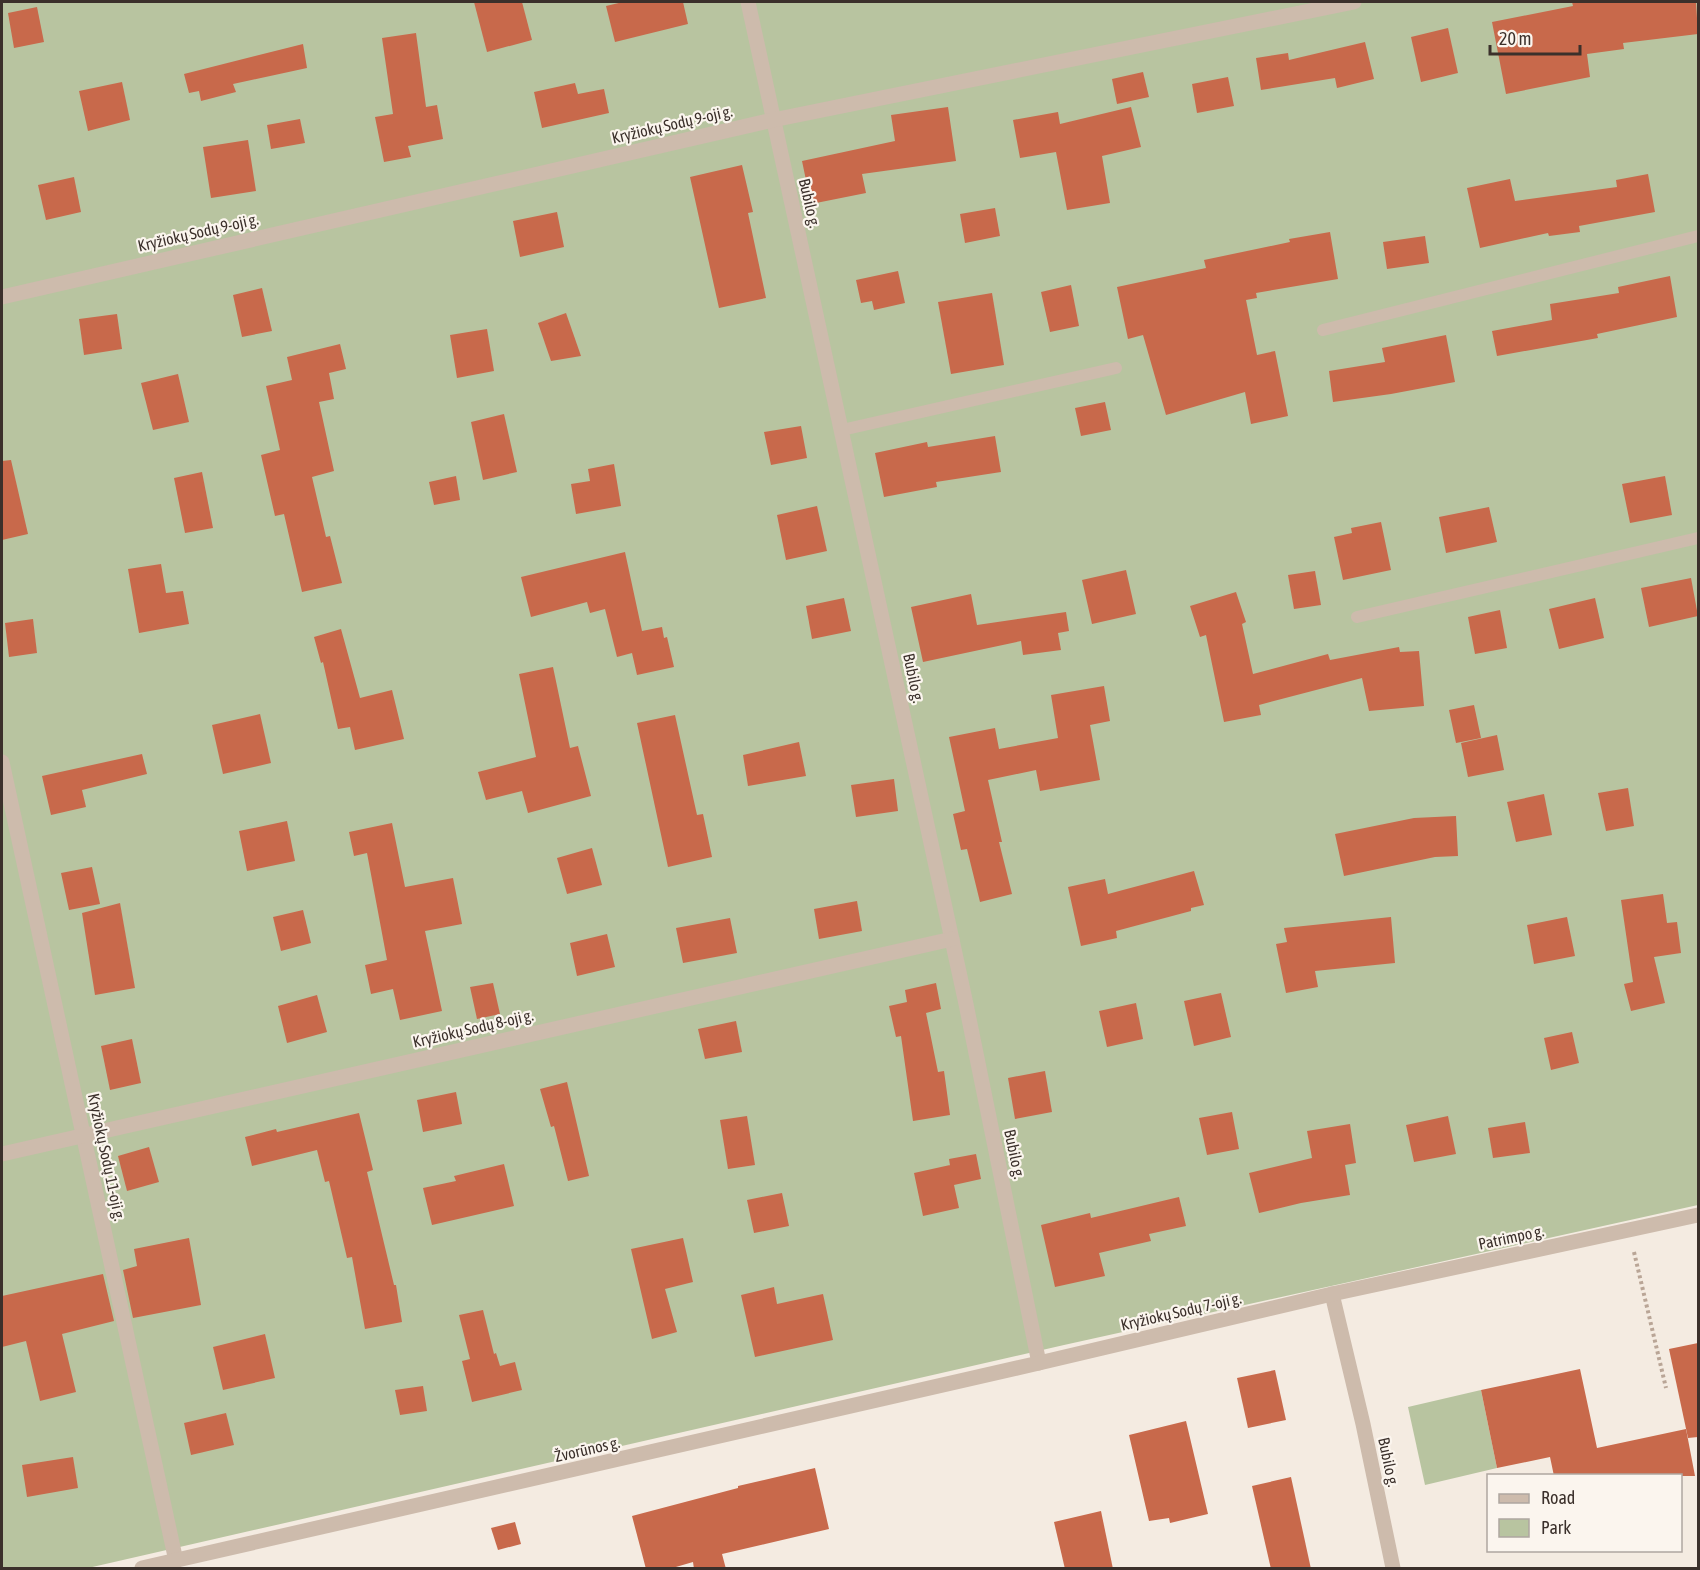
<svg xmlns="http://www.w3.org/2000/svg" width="1700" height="1570" viewBox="0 0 1700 1570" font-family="'Asap Condensed',sans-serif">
  <rect width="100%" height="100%" fill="#f4ebe1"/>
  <g fill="#b8c4a0">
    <polygon points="2,2 1698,2 1698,1205 1064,1345 88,1568 2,1568"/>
    <polygon points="1481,1390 1497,1468 1425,1485 1408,1407"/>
  </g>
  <g fill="#c8694b">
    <polygon points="474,2 522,2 532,40 487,52"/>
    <polygon points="623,2 683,2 688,24 615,42 606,6"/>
    <polygon points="1572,2 1696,2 1698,34 1623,43 1624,49 1587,54 1590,77 1506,94 1492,22 1573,6"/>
    <polygon points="37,7 44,42 14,48 8,13"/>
    <polygon points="1448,28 1458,73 1421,82 1411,37"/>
    <polygon points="416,33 426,107 437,105 443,139 408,146 411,157 384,162 375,117 393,114 382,38"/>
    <polygon points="1365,42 1374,79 1337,88 1335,78 1261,90 1256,58 1288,53 1289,60"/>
    <polygon points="303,44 307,68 233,84 236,92 201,101 199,91 189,93 184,74"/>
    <polygon points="1143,72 1149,97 1117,104 1112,79"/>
    <polygon points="1228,77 1234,106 1197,113 1192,84"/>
    <polygon points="122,82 130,120 88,131 79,91"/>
    <polygon points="575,83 578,94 604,89 609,113 542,128 534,92"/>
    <polygon points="948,107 956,161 862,174 866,193 811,204 802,161 895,141 891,115"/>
    <polygon points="1131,107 1141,147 1102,156 1110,203 1067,210 1056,152 1020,158 1013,120 1058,112 1060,124"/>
    <polygon points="300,119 305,143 271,149 267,125"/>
    <polygon points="248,140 256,191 211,198 203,147"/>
    <polygon points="742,165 753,212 748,213 766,298 719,308 690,177"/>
    <polygon points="1648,174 1655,212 1579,226 1580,232 1549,236 1548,233 1480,248 1467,188 1510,179 1515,201 1617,187 1616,180"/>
    <polygon points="74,177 81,212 46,220 38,185"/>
    <polygon points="995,208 1000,236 965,243 960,214"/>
    <polygon points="557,212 564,247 520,257 513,221"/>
    <polygon points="1330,232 1338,279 1256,293 1257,298 1246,300 1257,355 1275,351 1288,416 1251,424 1245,392 1166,415 1143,335 1128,339 1117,287 1206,268 1204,260 1290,242 1289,239"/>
    <polygon points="1425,236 1429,263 1387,269 1383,242"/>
    <polygon points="898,271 905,303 874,310 872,301 861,303 856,280"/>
    <polygon points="1670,276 1677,317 1597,334 1598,338 1497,356 1492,331 1552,320 1550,304 1619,293 1618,287"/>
    <polygon points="1071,285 1079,326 1050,332 1041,292"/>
    <polygon points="262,288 272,331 242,337 233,295"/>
    <polygon points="992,293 1004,365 951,374 938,302"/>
    <polygon points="566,313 581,356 551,361 538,323"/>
    <polygon points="117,314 122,349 84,355 79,319"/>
    <polygon points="487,329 494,371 457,378 450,335"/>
    <polygon points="1446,335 1455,382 1391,394 1333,402 1329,371 1385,362 1382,348"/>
    <polygon points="340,344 346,369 329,373 334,399 319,402 334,471 312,477 326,537 330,536 342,583 302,592 284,514 275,516 261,455 280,450 266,386 292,380 287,357"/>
    <polygon points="178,374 189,422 153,430 141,383"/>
    <polygon points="1105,402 1111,430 1081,436 1075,408"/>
    <polygon points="504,414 517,472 483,480 471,422"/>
    <polygon points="801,426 807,458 771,465 764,432"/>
    <polygon points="995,436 1001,472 936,482 937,487 884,497 875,453 927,442 928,447"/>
    <polygon points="11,460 28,534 2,540 2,461"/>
    <polygon points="614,464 621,506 576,514 571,484 590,481 588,469"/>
    <polygon points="202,472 213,528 185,533 174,478"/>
    <polygon points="456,476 460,500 434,505 429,482"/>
    <polygon points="1665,476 1672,515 1630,523 1622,484"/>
    <polygon points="817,506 827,551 786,560 777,515"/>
    <polygon points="1489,507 1497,542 1446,553 1439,517"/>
    <polygon points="1381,522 1391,570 1343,580 1334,537 1352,533 1351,528"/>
    <polygon points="625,552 642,631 662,627 664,638 667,637 674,667 637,675 632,653 617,657 605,609 590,613 587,602 531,617 521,577"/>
    <polygon points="161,564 166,593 183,591 189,624 139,633 128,569"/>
    <polygon points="1126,570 1136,614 1092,624 1082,580"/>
    <polygon points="1315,571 1321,605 1294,609 1288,575"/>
    <polygon points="1691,578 1698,616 1649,627 1641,588"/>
    <polygon points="1236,592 1246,622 1242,624 1253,674 1328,654 1330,660 1399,647 1400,652 1419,651 1424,706 1369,711 1362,678 1259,705 1261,715 1224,722 1206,635 1200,637 1190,606"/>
    <polygon points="971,594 977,625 1066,612 1069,631 1058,633 1061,650 1023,655 1021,641 923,662 911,607"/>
    <polygon points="844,598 851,631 812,639 806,606"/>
    <polygon points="1595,598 1604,638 1559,649 1549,609"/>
    <polygon points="1500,610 1507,648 1475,654 1468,617"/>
    <polygon points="33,619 37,653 9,657 5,623"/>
    <polygon points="341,629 360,698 392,690 404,739 355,750 350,727 338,729 323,662 321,663 314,637"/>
    <polygon points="553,667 570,748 578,746 591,796 528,813 522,791 486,800 478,772 536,757 519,674"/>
    <polygon points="1104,686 1110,721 1090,725 1100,780 1040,791 1036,770 988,780 1002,842 999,842 1012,894 980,902 967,849 961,850 953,814 965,811 949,737 995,728 999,749 1058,738 1051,695"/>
    <polygon points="1474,705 1481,738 1456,743 1449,710"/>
    <polygon points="260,714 271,763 223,774 212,725"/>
    <polygon points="675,715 697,815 703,814 712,857 668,867 637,723"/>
    <polygon points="1497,735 1504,770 1468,777 1461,743"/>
    <polygon points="799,742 806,776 748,786 743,755"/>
    <polygon points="142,754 147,774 82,790 86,807 51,815 42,776"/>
    <polygon points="894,779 898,811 856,817 851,785"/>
    <polygon points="1628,788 1634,826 1606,831 1598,793"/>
    <polygon points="1544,794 1552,835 1516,842 1507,802"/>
    <polygon points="1456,816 1458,856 1435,857 1344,876 1335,834 1414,818"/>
    <polygon points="287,821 295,861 247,871 239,831"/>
    <polygon points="392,823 405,887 453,878 462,924 425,931 442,1011 400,1020 393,989 371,994 365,965 387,960 367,853 354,856 349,832"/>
    <polygon points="592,848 602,885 567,894 557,858"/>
    <polygon points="92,867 100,904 69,910 61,873"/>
    <polygon points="1194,871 1204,905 1191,908 1191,911 1116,931 1117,938 1081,946 1068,887 1105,879 1108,894"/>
    <polygon points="1663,894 1667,923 1677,922 1681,953 1654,957 1665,1003 1631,1011 1624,984 1633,982 1621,900"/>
    <polygon points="857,901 862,931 819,939 814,909"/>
    <polygon points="120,903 135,988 95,995 82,913"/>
    <polygon points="303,910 311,943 281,951 273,917"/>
    <polygon points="1391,917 1395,963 1315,971 1318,987 1286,993 1276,944 1287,942 1284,928"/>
    <polygon points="1567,917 1575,956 1534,964 1527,925"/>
    <polygon points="730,918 737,953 683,963 676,928"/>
    <polygon points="607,934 615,967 577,976 570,943"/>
    <polygon points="493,983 500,1014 477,1019 470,987"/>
    <polygon points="936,983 941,1009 926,1013 938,1072 944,1071 950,1115 913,1121 901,1036 896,1037 889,1006 907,1002 905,990"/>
    <polygon points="1221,993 1231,1037 1194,1046 1184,1001"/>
    <polygon points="317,995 327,1032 287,1043 278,1006"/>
    <polygon points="1136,1003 1143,1039 1107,1047 1099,1011"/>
    <polygon points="736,1021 742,1052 705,1059 698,1029"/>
    <polygon points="1572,1032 1579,1063 1551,1070 1544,1038"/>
    <polygon points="132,1039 141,1083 110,1090 101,1046"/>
    <polygon points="1045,1071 1052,1112 1015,1119 1008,1078"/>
    <polygon points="567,1082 589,1176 568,1181 554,1126 551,1127 540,1089"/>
    <polygon points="456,1092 462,1124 423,1132 417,1100"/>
    <polygon points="1232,1112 1239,1149 1207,1155 1199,1118"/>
    <polygon points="359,1113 373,1170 367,1172 394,1285 396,1285 402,1322 365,1329 352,1257 347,1258 329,1181 325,1182 317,1150 252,1166 245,1137 276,1129 277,1132"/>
    <polygon points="747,1116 755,1165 728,1169 720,1120"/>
    <polygon points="1448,1116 1456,1154 1414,1162 1406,1125"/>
    <polygon points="1525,1122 1530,1153 1493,1158 1488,1128"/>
    <polygon points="1350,1124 1356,1163 1345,1165 1350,1195 1301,1203 1259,1213 1249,1173 1312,1158 1307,1131"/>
    <polygon points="149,1147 159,1182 127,1191 118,1156"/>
    <polygon points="976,1154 981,1179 954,1185 959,1208 923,1216 914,1173 950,1165 951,1172 949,1159"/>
    <polygon points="504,1164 514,1206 432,1225 423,1188 456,1181 454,1176"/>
    <polygon points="782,1193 789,1226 754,1233 747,1200"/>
    <polygon points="1179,1197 1186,1226 1149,1234 1151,1241 1099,1253 1105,1276 1055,1287 1041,1225 1090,1213 1091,1218"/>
    <polygon points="189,1238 201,1305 133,1318 123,1270 137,1266 134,1249"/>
    <polygon points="683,1238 693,1282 665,1289 677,1332 652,1339 631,1249"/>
    <polygon points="103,1274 114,1321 62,1334 76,1392 40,1401 26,1341 2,1347 2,1296"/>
    <polygon points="774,1287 777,1304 823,1294 833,1340 755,1357 741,1295"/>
    <polygon points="483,1310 494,1354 496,1353 500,1366 515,1362 522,1390 472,1402 462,1361 470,1359 459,1315"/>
    <polygon points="265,1334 275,1378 223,1390 213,1347"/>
    <polygon points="1698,1343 1698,1437 1688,1438 1669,1349"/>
    <polygon points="1580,1369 1597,1448 1686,1429 1695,1476 1554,1476 1550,1457 1497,1468 1481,1390"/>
    <polygon points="1275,1370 1286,1420 1248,1428 1237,1378"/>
    <polygon points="423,1386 427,1411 400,1415 395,1390"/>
    <polygon points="226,1413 234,1445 191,1455 184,1423"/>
    <polygon points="1186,1421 1208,1514 1170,1523 1169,1518 1149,1521 1129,1435"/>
    <polygon points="73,1457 78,1488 27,1497 22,1465"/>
    <polygon points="815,1468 829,1529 722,1554 726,1569 694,1569 693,1562 669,1569 646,1569 632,1516 738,1488 738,1486"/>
    <polygon points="1291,1477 1311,1569 1271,1569 1252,1486"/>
    <polygon points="1101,1511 1113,1569 1065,1569 1054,1522"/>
    <polygon points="515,1522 521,1544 498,1550 491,1528"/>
  </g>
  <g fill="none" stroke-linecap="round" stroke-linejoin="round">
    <polyline stroke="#b9a596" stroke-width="4" stroke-dasharray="3 3" stroke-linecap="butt" points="1634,1252 1666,1388"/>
    <g stroke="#cdbbac" stroke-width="12">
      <polyline points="1323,330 1698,236"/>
      <polyline points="842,430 1116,368"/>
      <polyline points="1357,617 1698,538"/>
    </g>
    <g stroke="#cdbbac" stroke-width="15">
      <polyline points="748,2 966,1004 1039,1363"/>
      <polyline points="2,297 773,120 1354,2"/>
      <polyline points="2,762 176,1561"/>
      <polyline points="2,1154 952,939"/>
      <polyline points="1332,1294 1363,1424 1393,1568"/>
      <polyline points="142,1568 1039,1363 1332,1294 1698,1215"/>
    </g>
  </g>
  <g text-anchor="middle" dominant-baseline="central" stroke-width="4.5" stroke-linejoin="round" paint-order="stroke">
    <g font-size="16" fill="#3b302b" stroke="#fbf5ee">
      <text transform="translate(672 124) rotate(-13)">Kryžiokų Sodų 9-oji g.</text>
      <text transform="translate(810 203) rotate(77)">Bubilo g.</text>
      <text transform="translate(198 232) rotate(-13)">Kryžiokų Sodų 9-oji g.</text>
      <text transform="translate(914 678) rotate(78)">Bubilo g.</text>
      <text transform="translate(473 1028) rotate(-13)">Kryžiokų Sodų 8-oji g.</text>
      <text transform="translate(1015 1154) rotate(78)">Bubilo g.</text>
      <text transform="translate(107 1157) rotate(78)">Kryžiokų Sodų 11-oji g.</text>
      <text transform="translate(1511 1237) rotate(-12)">Patrimpo g.</text>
      <text transform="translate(1181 1311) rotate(-13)">Kryžiokų Sodų 7-oji g.</text>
      <text transform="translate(587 1449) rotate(-13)">Žvorūnos g.</text>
      <text transform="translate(1389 1462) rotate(78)">Bubilo g.</text>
    </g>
  </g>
  <rect width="1700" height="1570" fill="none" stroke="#3b302b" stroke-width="6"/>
  <rect x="1487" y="1474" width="195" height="78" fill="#fbf5ee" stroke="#aea6a0" stroke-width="1.5"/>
  <rect x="1499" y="1494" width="30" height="9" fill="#cdbbac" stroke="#aea6a0" stroke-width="1.5"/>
  <text x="1541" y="1504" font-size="18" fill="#3b302b">Road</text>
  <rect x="1499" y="1519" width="30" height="18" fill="#b8c4a0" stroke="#aea6a0" stroke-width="1.5"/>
  <text x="1541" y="1534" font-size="18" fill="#3b302b">Park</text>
  <path d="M1490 45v9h90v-9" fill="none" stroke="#3b302b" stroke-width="3"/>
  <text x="1499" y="45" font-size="18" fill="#3b302b" stroke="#fbf5ee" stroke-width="4.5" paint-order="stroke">20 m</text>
</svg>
